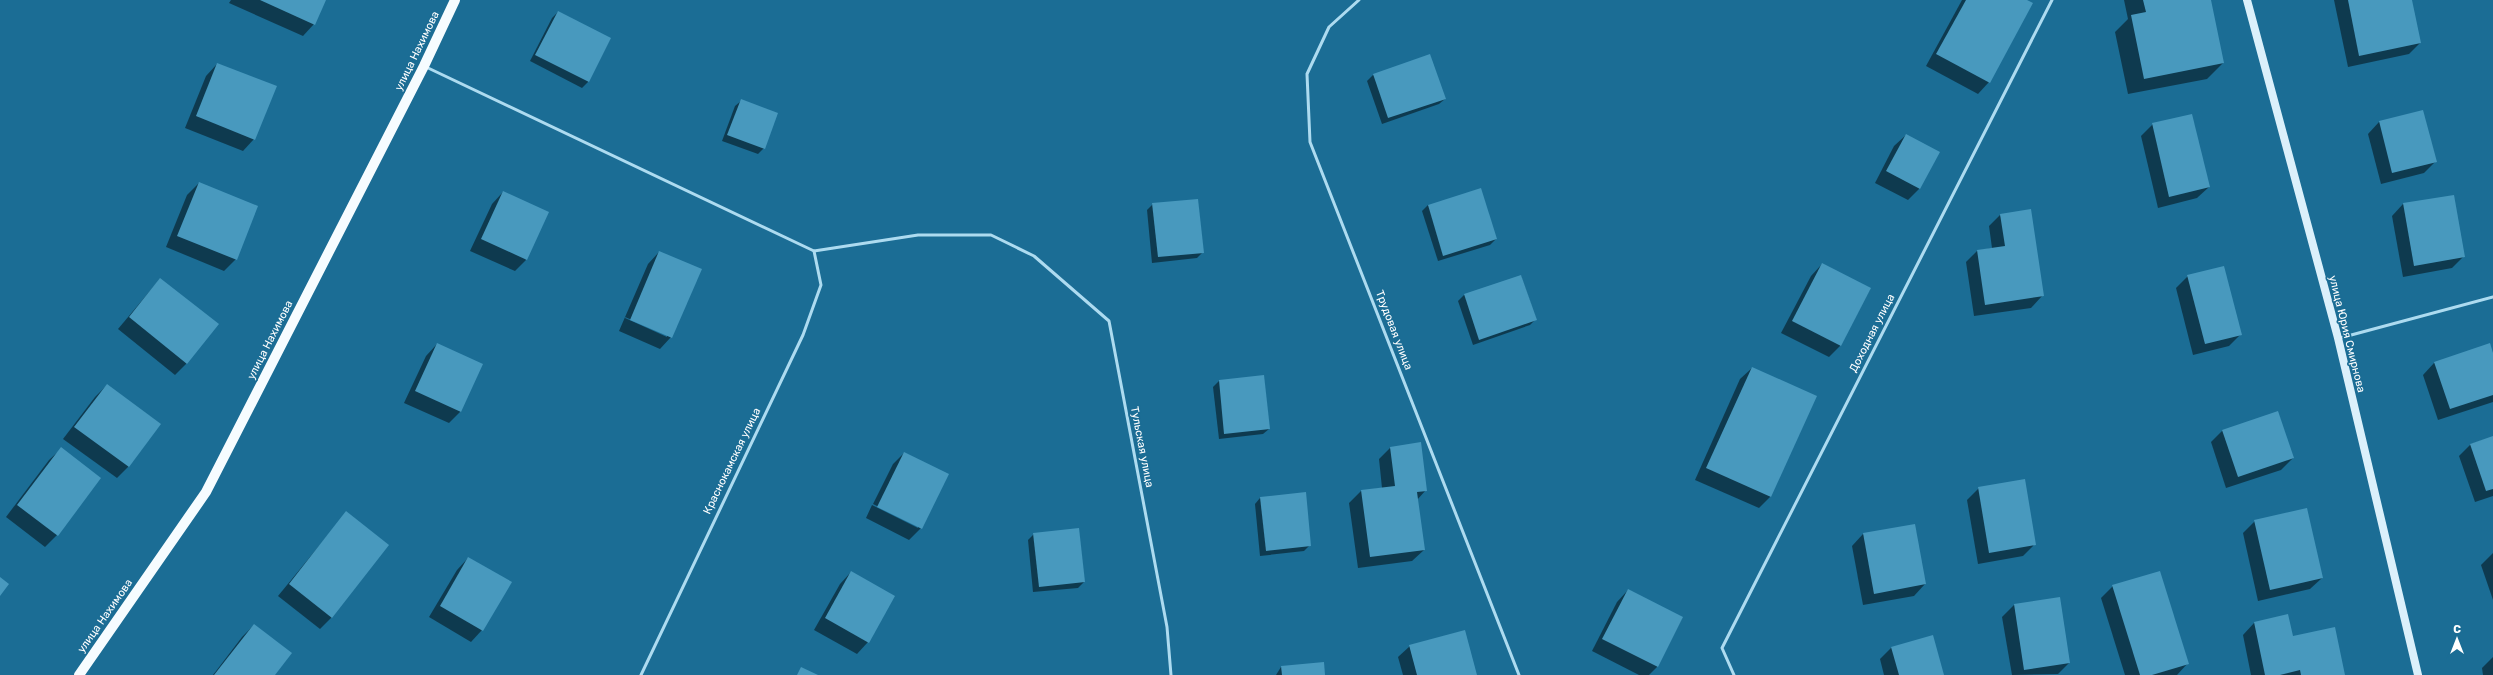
<svg xmlns="http://www.w3.org/2000/svg" width="2493" height="675" viewBox="0 0 2493 675" font-family="Rubik,sans-serif">
  <rect width="100%" height="100%" fill="#1b6d95"/>
  <g fill="#0007" fill-rule="evenodd">
    <polygon points="231,0 325,0 314,24 303,36 229,3"/>
    <polygon points="1962,0 2025,0 1989,82 1978,94 1926,66"/>
    <polygon points="2124,0 2210,0 2223,63 2207,79 2128,94 2115,32 2128,19"/>
    <polygon points="2334,0 2411,0 2420,43 2409,54 2348,67"/>
    <polygon points="558,12 610,39 588,82 582,88 530,61 552,18"/>
    <polygon points="217,64 254,139 243,151 185,128 206,76"/>
    <polygon points="1373,75 1445,99 1439,104 1382,124 1367,81"/>
    <polygon points="741,101 764,148 758,154 722,141 735,106"/>
    <polygon points="2422,111 2436,161 2424,173 2381,184 2368,134 2379,122"/>
    <polygon points="2153,124 2209,187 2197,198 2158,208 2141,136"/>
    <polygon points="1906,135 1920,188 1908,200 1875,183 1894,146"/>
    <polygon points="199,183 236,259 224,271 166,247 187,195"/>
    <polygon points="503,192 526,260 515,271 470,251 492,204"/>
    <polygon points="1153,204 1203,252 1197,258 1152,263 1147,210"/>
    <polygon points="2403,204 2463,257 2452,268 2403,277 2392,216"/>
    <polygon points="1428,205 1496,239 1490,245 1438,261 1422,211"/>
    <polygon points="2000,215 2042,296 2031,308 1974,316 1966,262 1977,251 1992,248 1989,226"/>
    <path d="M659,252L671,337L660,349L619,331L648,264ZM625,317L667,335V337L625,318Z"/>
    <polygon points="1822,264 1870,289 1840,346 1829,357 1781,333 1811,276"/>
    <polygon points="1521,276 1536,319 1530,325 1473,345 1458,301 1464,295"/>
    <polygon points="2188,276 2241,334 2229,346 2193,355 2176,288"/>
    <polygon points="160,279 187,363 175,375 118,329"/>
    <polygon points="437,344 461,411 449,423 404,403 426,356"/>
    <polygon points="2493,356 2493,402 2438,420 2423,375 2434,363"/>
    <polygon points="1752,368 1771,496 1759,508 1695,480 1740,379"/>
    <polygon points="1263,376 1269,429 1263,434 1219,439 1213,387 1219,381"/>
    <polygon points="107,385 160,424 128,467 117,478 63,439 95,397"/>
    <polygon points="2223,430 2293,458 2281,470 2226,488 2211,442"/>
    <polygon points="2493,437 2493,496 2475,502 2459,456 2471,444"/>
    <polygon points="1390,448 1426,490 1417,500 1424,550 1412,561 1358,568 1349,503 1361,491 1382,488 1379,459"/>
    <polygon points="61,449 100,478 57,535 45,547 6,517 49,460"/>
    <polygon points="904,453 921,528 909,540 866,518 872,505 918,528 918,526 873,504 893,464"/>
    <polygon points="1979,488 2034,545 2023,556 1978,564 1967,500"/>
    <polygon points="1260,498 1310,545 1304,551 1260,556 1255,504"/>
    <polygon points="346,513 332,617 320,629 278,596"/>
    <polygon points="2255,521 2322,578 2310,589 2258,601 2243,533"/>
    <polygon points="1034,534 1084,582 1078,588 1033,592 1028,540"/>
    <polygon points="1863,534 1925,584 1914,596 1863,605 1852,546"/>
    <polygon points="2493,553 2493,600 2481,565"/>
    <polygon points="468,558 482,630 471,642 429,617 457,570"/>
    <polygon points="851,572 868,642 857,654 814,630 840,584"/>
    <polygon points="2113,586 2188,663 2177,675 2125,675 2101,598"/>
    <polygon points="1628,590 1682,618 1657,667 1649,675 1639,675 1592,651 1617,602"/>
    <polygon points="2059,598 2069,663 2058,674 2012,675 2002,617 2014,605"/>
    <polygon points="2287,615 2292,637 2344,675 2251,675 2243,635 2254,623"/>
    <polygon points="254,625 274,675 213,675 242,637"/>
    <polygon points="1410,646 1476,675 1403,675 1398,657"/>
    <polygon points="1892,647 1943,675 1884,675 1880,659"/>
    <polygon points="2493,657 2493,675 2483,675 2482,668"/>
    <polygon points="1281,667 1324,675 1276,675"/>
  </g>
  <g fill="#4899be">
    <polygon points="260,0 326,0 315,25"/>
    <polygon points="1966,0 2027,0 2033,3 1990,83 1936,54"/>
    <polygon points="2143,0 2211,0 2224,63 2144,79 2131,15 2146,12"/>
    <polygon points="2348,0 2412,0 2421,43 2359,56"/>
    <polygon points="558,11 611,38 589,82 535,55"/>
    <polygon points="1430,54 1446,99 1388,118 1373,74"/>
    <polygon points="217,63 277,86 255,140 196,116"/>
    <polygon points="741,99 778,113 765,149 727,135"/>
    <polygon points="2423,110 2437,162 2392,173 2379,121"/>
    <polygon points="2192,114 2210,187 2169,197 2152,123"/>
    <polygon points="1906,134 1940,152 1920,189 1886,171"/>
    <polygon points="199,182 258,206 237,260 177,236"/>
    <polygon points="1481,188 1497,239 1443,256 1428,205"/>
    <polygon points="503,191 549,212 527,260 481,239"/>
    <polygon points="2454,195 2465,257 2414,266 2403,203"/>
    <polygon points="1198,199 1204,253 1158,257 1152,203"/>
    <polygon points="2031,209 2044,296 1985,305 1977,250 2005,246 2000,214"/>
    <polygon points="659,251 702,269 672,338 630,320"/>
    <polygon points="1822,263 1871,288 1841,346 1792,321"/>
    <polygon points="2224,266 2242,335 2205,344 2187,275"/>
    <polygon points="1521,275 1537,320 1479,340 1464,294"/>
    <polygon points="160,278 219,324 187,364 129,317"/>
    <polygon points="437,343 483,364 461,412 415,391"/>
    <polygon points="2490,343 2493,353 2493,395 2450,409 2434,362"/>
    <polygon points="1752,367 1817,396 1771,497 1706,468"/>
    <polygon points="1264,375 1270,429 1224,434 1219,380"/>
    <polygon points="107,384 161,424 129,467 74,427"/>
    <polygon points="2278,411 2294,458 2238,477 2222,430"/>
    <polygon points="2493,436 2493,489 2486,491 2470,444"/>
    <polygon points="1421,442 1427,491 1417,492 1425,550 1370,557 1361,490 1395,486 1390,447"/>
    <polygon points="61,447 101,478 58,536 17,505"/>
    <polygon points="904,452 949,474 922,529 877,507"/>
    <polygon points="2025,479 2036,545 1989,553 1978,487"/>
    <polygon points="1306,492 1311,546 1266,551 1260,497"/>
    <polygon points="2307,508 2323,578 2270,590 2254,520"/>
    <polygon points="346,511 389,545 332,618 289,584"/>
    <polygon points="1915,524 1926,584 1874,594 1863,533"/>
    <polygon points="1079,528 1085,582 1039,587 1033,533"/>
    <polygon points="468,557 512,582 483,631 440,606"/>
    <polygon points="851,571 895,596 869,643 825,618"/>
    <polygon points="2160,571 2189,664 2152,675 2140,675 2112,585"/>
    <polygon points="0,577 9,584 0,596"/>
    <polygon points="1628,589 1683,617 1658,667 1602,639"/>
    <polygon points="2060,597 2070,663 2024,670 2014,604"/>
    <polygon points="2288,614 2293,636 2335,627 2345,675 2301,675 2300,670 2280,675 2265,675 2254,622"/>
    <polygon points="254,624 292,653 275,675 214,675"/>
    <polygon points="1465,630 1477,675 1417,675 1409,645"/>
    <polygon points="1933,635 1944,675 1899,675 1891,647"/>
    <polygon points="1324,662 1325,675 1282,675 1281,666"/>
    <polygon points="801,667 818,675 797,675"/>
  </g>
  <g fill="none" stroke-linecap="round" stroke-linejoin="round">
    <g stroke="#addbf0" stroke-width="3">
      <polyline points="1359,0 1329,27 1307,74 1310,142 1519,675"/>
      <polyline points="426,67 814,251 918,235 991,235 1034,256 1109,321 1167,627 1171,675"/>
      <polyline points="2340,338 2493,297"/>
      <polyline points="641,675 803,335 821,285 814,251"/>
      <polyline points="1734,675 1722,648 2052,0"/>
    </g>
    <polyline stroke="#dbf0fb" stroke-width="8" points="2247,0 2338,338 2418,675"/>
    <polyline stroke="#f6fcff" stroke-width="10" points="79,675 206,492 424,66 455,0"/>
  </g>
  <g text-anchor="middle" dominant-baseline="central" stroke-width="3.5" stroke-linejoin="round" paint-order="stroke">
    <g font-size="11" fill="#fff" stroke="#1b6d95">
      <text transform="translate(417 51) rotate(-64)">улица Нахимова</text>
      <text transform="translate(1394 330) rotate(69)">Трудовая улица</text>
      <text transform="translate(1872 333) rotate(-63)">Доходная улица</text>
      <text transform="translate(2347 334) rotate(76)">улица Юрия Смирнова</text>
      <text transform="translate(270 340) rotate(-63)">улица Нахимова</text>
      <text transform="translate(1142 447) rotate(79)">Тульская улица</text>
      <text transform="translate(732 461) rotate(-64)">Краснокамская улица</text>
      <text transform="translate(105 616) rotate(-55)">улица Нахимова</text>
    </g>
  </g>
  <g transform="translate(2457 639)" stroke="#1b6d95" stroke-width="3" paint-order="stroke">
  <path d="M0-3L7 15L0 10L-7 15Z" fill="#ffffff"/>
  <text y="-6" font-size="11" font-weight="bold" text-anchor="middle" fill="#ffffff">С</text>
  </g>
</svg>
